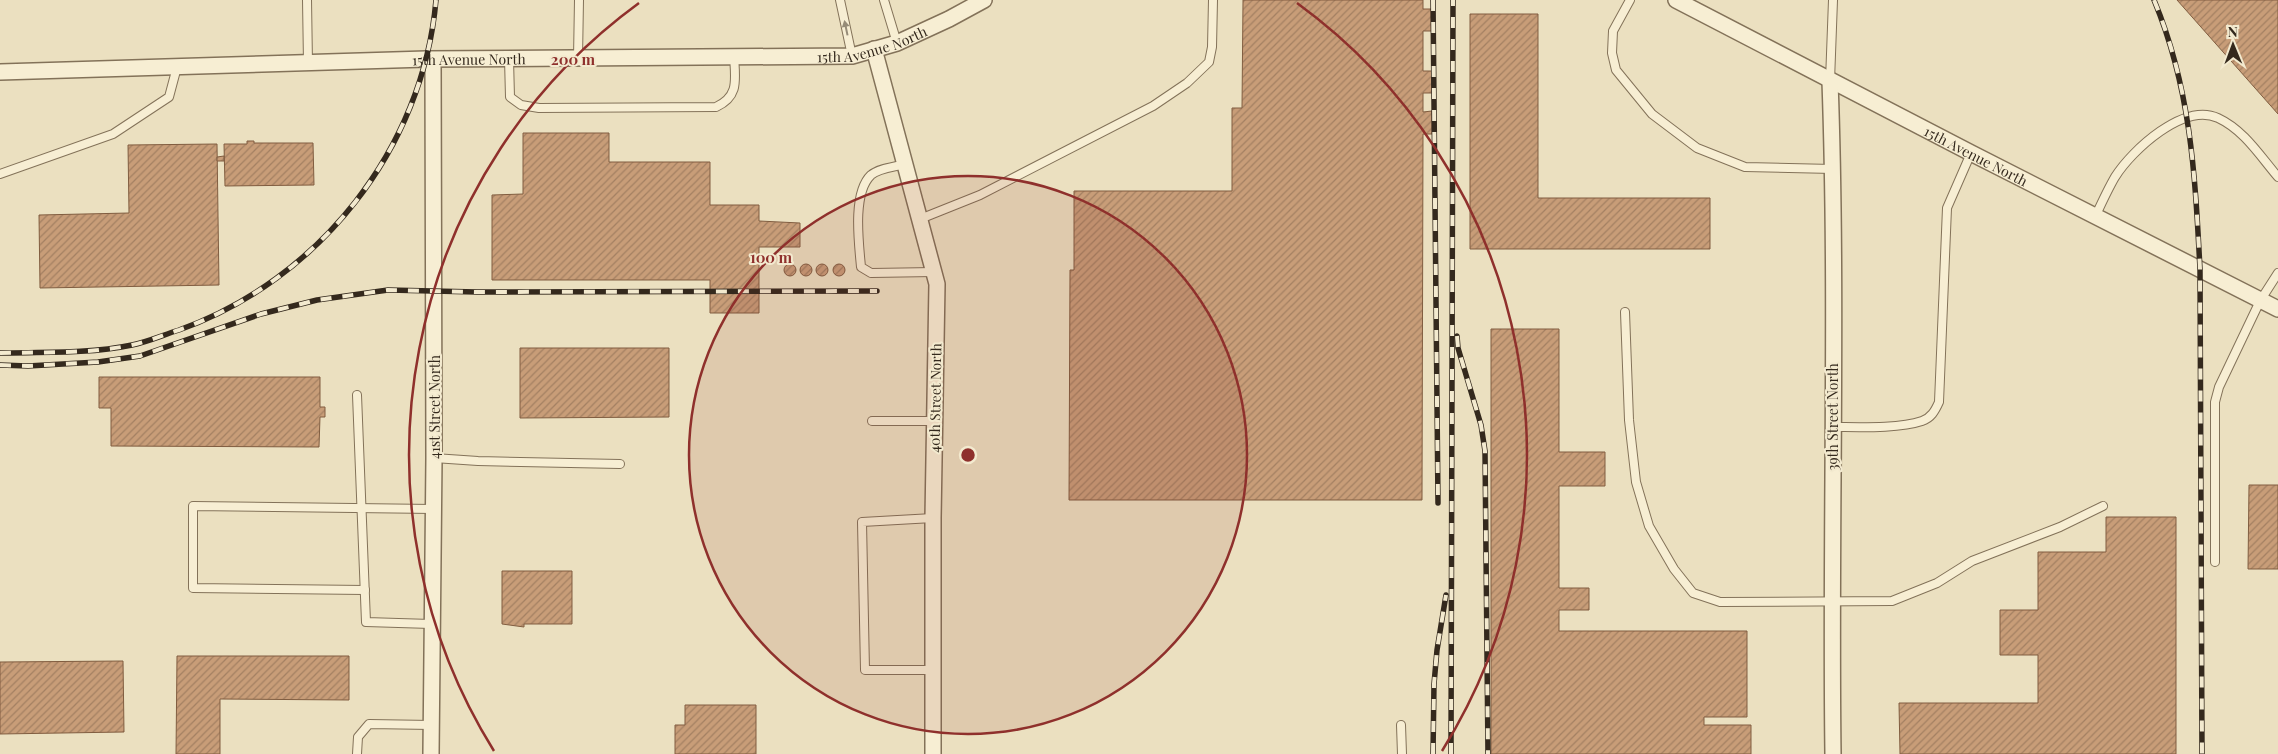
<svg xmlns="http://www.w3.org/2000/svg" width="2278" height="754" viewBox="0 0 2278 754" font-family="'Playfair Display',serif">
  <defs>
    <pattern id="building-hatch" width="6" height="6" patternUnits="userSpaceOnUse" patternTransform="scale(1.25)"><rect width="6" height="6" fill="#c89d78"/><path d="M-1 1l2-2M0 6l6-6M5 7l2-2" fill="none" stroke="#a38062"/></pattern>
  </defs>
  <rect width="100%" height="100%" fill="#ebe0c0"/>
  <g fill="url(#building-hatch)" stroke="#815d40">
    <polygon points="1243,0 1423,0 1423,9 1432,9 1432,31 1423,31 1423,71 1432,71 1432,93 1423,93 1423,112 1432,111 1432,134 1423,134 1422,500 1069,500 1070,270 1074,270 1074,191 1232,191 1232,108 1242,108"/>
    <polygon points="2177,0 2278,0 2278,114"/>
    <polygon points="1470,14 1538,14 1538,198 1710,198 1710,249 1470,249"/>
    <polygon points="523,133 609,133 609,162 710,162 710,205 759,205 759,221 800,223 800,247 759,247 759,313 710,313 710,280 492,280 492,195 523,194"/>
    <polygon points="247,141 254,141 254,143 313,143 314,185 225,186 224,144 247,144"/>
    <polygon points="217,144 219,285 40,288 39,215 129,213 128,145"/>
    <polygon points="224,156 224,161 217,161 217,157"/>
    <circle cx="822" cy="270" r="6"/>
    <circle cx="790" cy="270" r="6"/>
    <circle cx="806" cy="270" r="6"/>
    <circle cx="839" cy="270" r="6"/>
    <polygon points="1491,329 1559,329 1559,452 1605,452 1605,486 1559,486 1559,588 1589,588 1589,610 1559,610 1559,631 1747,631 1747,717 1704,717 1704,725 1751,725 1751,754 1491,754"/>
    <polygon points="520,348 669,348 669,417 520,418"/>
    <polygon points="99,377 320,377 320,407 325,407 325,417 320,417 319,447 111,446 111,408 99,408"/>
    <polygon points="2249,485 2278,485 2278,569 2248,569"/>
    <polygon points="2106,517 2176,517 2176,754 1900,754 1899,703 2038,703 2038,655 2000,655 2000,610 2038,610 2038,552 2106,552"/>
    <polygon points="502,571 572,571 572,624 524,624 524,627 502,624"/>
    <polygon points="177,656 349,656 349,700 220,699 220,754 176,754"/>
    <polygon points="123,661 124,732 0,734 0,662"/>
    <polygon points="685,705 756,705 756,754 675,754 675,725 685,725"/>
  </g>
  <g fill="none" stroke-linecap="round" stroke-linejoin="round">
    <defs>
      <g id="service">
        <polyline points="307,0 308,63"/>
        <polyline points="840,0 852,56"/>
        <polyline points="884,0 897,43"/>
        <polyline points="1630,0 1613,31 1612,53 1616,70 1652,114 1697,148 1745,167 1833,169"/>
        <polyline points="578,58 579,0"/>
        <path d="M509,59L510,97L521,105L539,108L716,107C740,96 735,79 734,55"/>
        <polyline points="1830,81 1833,0"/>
        <path d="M905,164C895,167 879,168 871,175C852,193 859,244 861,267L871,273L934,272"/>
        <polyline points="0,174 113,134 169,97 177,67"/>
        <path d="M2096,215C2102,202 2108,189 2115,177C2132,150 2184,102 2218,118C2244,130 2260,156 2278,177"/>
        <polyline points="920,219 980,195 1153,106 1187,83 1209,62 1212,47 1213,0"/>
        <polyline points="1625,312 1629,420 1636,482 1649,526 1674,569 1693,593 1720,602 1892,601 1937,583 1972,561 2060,527 2103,506"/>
        <polyline points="357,395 366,622 431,624"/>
        <polyline points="872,421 935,421"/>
        <path d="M1832,427C1857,427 1898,429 1922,421C1931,418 1935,411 1939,402L1947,208L1971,153"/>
        <polyline points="434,458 478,461 620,464"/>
        <polyline points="933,518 862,522 865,670 934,670"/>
        <polyline points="2215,562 2215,402 2219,387 2260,301 2278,273"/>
        <polyline points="365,590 193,588 193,506 434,509"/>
        <polyline points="1401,725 1402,754"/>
        <polyline points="357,754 358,737 369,724 432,725"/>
      </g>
      <g id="minor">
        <path id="s1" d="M1676,0L1971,153L2278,309"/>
        <polyline points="874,49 937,284 933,518 933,754"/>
        <path id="s2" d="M0,72L426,59L852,56L897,43L949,19L984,0"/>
        <path d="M1830,81C1838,305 1830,530 1833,754"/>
        <polyline points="431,754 434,458 433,60"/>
      </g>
    </defs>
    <use href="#service" stroke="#837259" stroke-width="10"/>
    <use href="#minor" stroke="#837259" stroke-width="18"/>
    <use href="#service" stroke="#f7eed3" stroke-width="8"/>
    <use href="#minor" stroke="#f7eed3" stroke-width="15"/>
    <defs>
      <g id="rail">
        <polyline points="1433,0 1438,503"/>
        <path d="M2154,0C2191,89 2195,174 2200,269L2202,754"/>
        <polyline points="1457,336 1458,348 1481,425 1485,451 1488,754"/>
        <path d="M0,353C44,352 89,354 132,345C147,342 163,335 179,330C319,280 423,149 436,0"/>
        <polyline points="0,365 28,366 98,362 140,356 261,314 317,300 388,290 477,292 877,291"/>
        <polyline points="1433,754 1434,684 1437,650 1446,595"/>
        <polyline points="1451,754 1453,0"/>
      </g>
    </defs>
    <use href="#rail" stroke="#34291d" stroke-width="5.5"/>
    <use href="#rail" stroke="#f3eacf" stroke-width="4" stroke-dasharray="11" stroke-linecap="butt"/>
  </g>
  <defs><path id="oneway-solid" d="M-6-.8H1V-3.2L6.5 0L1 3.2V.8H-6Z" transform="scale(1.25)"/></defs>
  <use fill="#968c78" href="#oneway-solid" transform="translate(846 28) rotate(-102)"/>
  <circle cx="968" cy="455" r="279" fill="#8f302c" fill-opacity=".12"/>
  <g fill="none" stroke="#8f302c" stroke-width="2.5">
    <circle cx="968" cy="455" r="279"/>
    <path d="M494 751A559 559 0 0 1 639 3M1297 3A559 559 0 0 1 1442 751"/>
  </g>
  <g text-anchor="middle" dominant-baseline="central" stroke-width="4" stroke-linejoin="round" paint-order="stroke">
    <g font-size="14" fill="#34291d" stroke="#f3eacf">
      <text stroke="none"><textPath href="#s2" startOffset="874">15th Avenue North</textPath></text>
      <text stroke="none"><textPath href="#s2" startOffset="469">15th Avenue North</textPath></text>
      <text stroke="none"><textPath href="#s1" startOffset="338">15th Avenue North</textPath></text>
      <text transform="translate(935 398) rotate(-89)">40th Street North</text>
      <text transform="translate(434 407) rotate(-90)">41st Street North</text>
      <text transform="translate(1832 417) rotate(-90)">39th Street North</text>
    </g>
  </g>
  <circle cx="968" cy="455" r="8" fill="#8f302c" stroke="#f3eacf" stroke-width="2.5"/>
  <g font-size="15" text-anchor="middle" font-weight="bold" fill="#8f302c" stroke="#f3eacf" stroke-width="4" stroke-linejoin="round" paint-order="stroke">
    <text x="573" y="65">200 m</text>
    <text x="771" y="263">100 m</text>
  </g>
  <g transform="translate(2233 45) rotate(359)" stroke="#f3eacf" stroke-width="4" paint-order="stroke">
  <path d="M0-4L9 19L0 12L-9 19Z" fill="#34291d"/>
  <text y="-8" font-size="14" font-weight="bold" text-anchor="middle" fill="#34291d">N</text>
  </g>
</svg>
